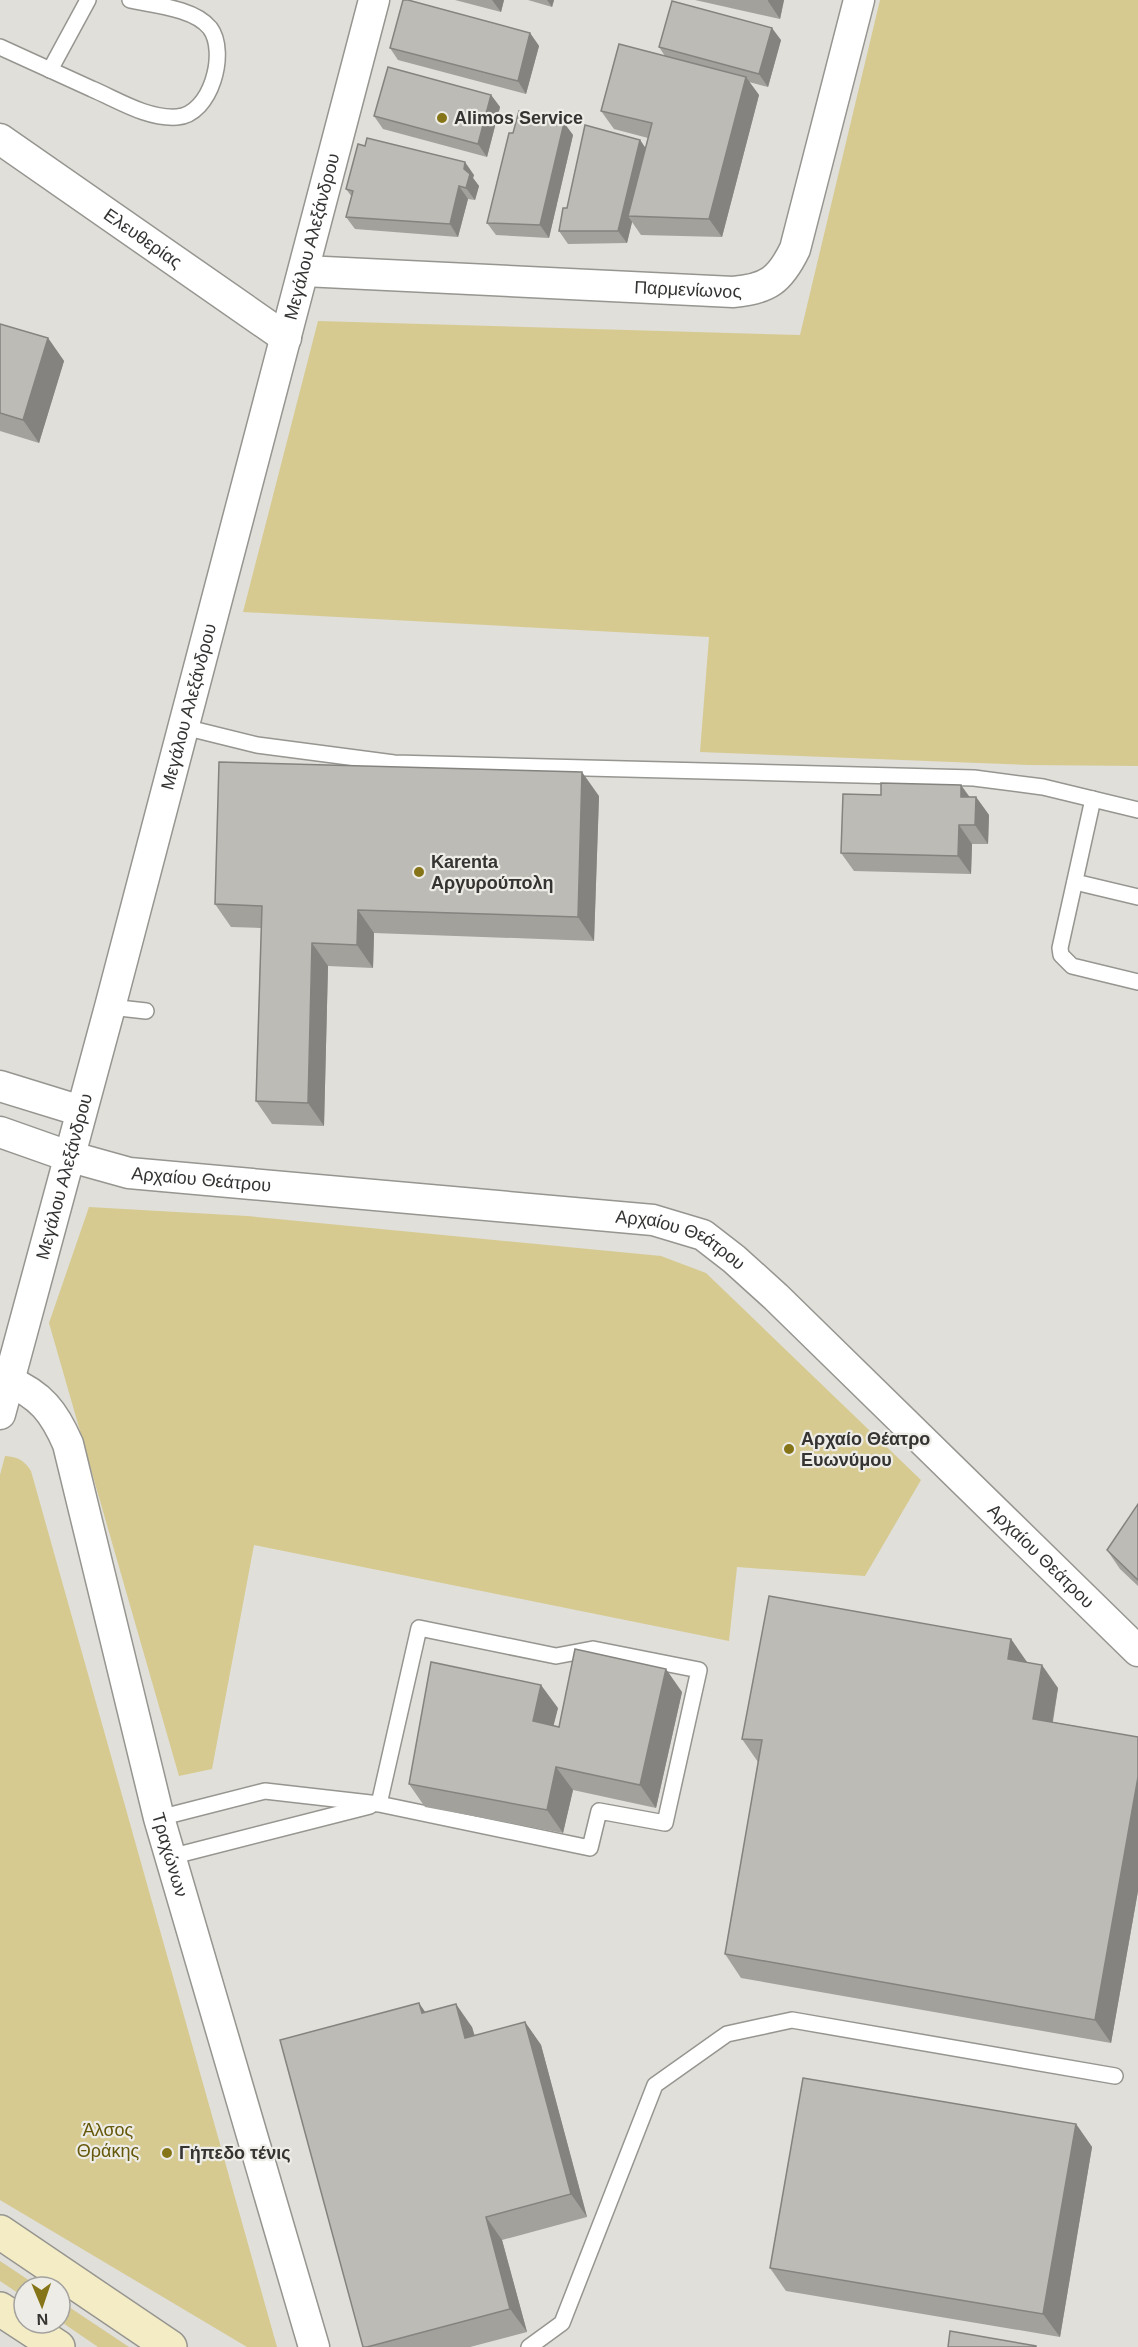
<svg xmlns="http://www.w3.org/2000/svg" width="1138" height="2347" viewBox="0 0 1138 2347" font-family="Helvetica,sans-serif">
  <rect width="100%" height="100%" fill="#e0dfd9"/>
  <g fill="#d6ca91">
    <polygon points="880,0 1138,0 1138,766 1029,765 700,752 709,637 243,612 318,321 800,335"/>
    <polygon points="89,1207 247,1216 661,1256 706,1273 921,1480 865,1576 737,1567 729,1641 254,1545 212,1769 179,1776 49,1323"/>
    <path d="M5,1456C18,1457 24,1460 31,1471L277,2347H247L0,2200V1475Z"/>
    <polygon points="0,2261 39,2287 24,2287 24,2297 0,2281"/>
    <polygon points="60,2301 129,2347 98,2347 60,2321"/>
  </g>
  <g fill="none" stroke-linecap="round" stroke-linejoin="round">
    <defs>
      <g id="lane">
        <path d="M0,47C31,61 61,75 92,89C118,100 147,119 177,117C211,115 228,52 210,28C194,8 153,5 130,0"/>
        <polyline points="50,70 88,0"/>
        <polyline points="184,727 257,745 394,763 974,778 1043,787 1138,810"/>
        <polyline points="1093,799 1060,948 1061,955 1072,966 1138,982"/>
        <polyline points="1075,882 1138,897"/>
        <polyline points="110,1007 146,1011"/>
        <polyline points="159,1818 265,1791 379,1804 590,1848 599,1811 665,1823 699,1670 593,1649 556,1656 419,1628 379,1804"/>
        <polyline points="170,1857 370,1806"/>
        <polyline points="529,2347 562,2323 655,2085 727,2034 792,2020 1115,2076"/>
      </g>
      <g id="street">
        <path id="s1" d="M0,139L286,338"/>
        <path id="s2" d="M304,271L733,292C768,289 780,280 795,249L859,0"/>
        <polyline points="0,1086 81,1111"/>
        <path id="s3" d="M0,1132L68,1156L129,1173L653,1220L703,1235L734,1259L776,1297L1138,1651"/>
        <path id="s4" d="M8,1381C41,1395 54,1412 68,1444L159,1818L314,2347"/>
        <path id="s5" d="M0,1414L110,1007L374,0"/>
      </g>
      <g id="secondary">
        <polyline points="0,2232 170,2347"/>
        <polyline points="0,2309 58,2347"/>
      </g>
    </defs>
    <use href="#lane" stroke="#969590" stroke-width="18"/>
    <use href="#street" stroke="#969590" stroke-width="33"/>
    <use href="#secondary" stroke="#969590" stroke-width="36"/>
    <use href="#lane" stroke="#fff" stroke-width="15"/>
    <use href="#street" stroke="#fff" stroke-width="30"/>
    <use href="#secondary" stroke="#f4ecc5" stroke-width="33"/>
  </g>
  <g fill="#a2a19c">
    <polygon points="455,0 504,0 501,12"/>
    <polygon points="528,0 554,0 552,7"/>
    <polygon points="695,0 784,0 780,19"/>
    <polygon points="530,33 539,46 526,94 398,60 390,48"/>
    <polygon points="781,40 768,87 749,82 759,95 722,237 641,235 632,222 627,243 568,244 559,231 567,208 640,140 646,149 648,138 614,129 601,111 665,56 659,47"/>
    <polygon points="491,95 500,107 487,157 383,129 374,116"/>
    <polygon points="564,123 573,135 549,238 496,235 487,223 513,133"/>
    <polygon points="365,146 474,175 473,178 479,186 475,200 468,199 458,237 355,229 346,217 352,197 346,189"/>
    <polygon points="0,324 48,338 64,361 39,443 0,431"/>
    <polygon points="599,796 594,941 374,933 373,968 328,966 324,1126 272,1124 256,1101 261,928 231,927 215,904"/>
    <polygon points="969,797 976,797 989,815 988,844 972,844 971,874 854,871 841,853"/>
    <polygon points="1138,1504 1138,1586 1120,1569 1107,1550"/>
    <polygon points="1011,1639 1027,1663 1058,1688 1053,1722 1138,1737 1138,1891 1111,2043 741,1978 725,1954 758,1762 742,1739"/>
    <polygon points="682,1692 656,1808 573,1790 563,1833 425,1807 409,1784 558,1708 553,1725 559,1727"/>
    <polygon points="425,2012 472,2027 475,2036 525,2022 541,2045 587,2217 502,2240 527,2332 470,2347 363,2347"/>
    <polygon points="1076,2124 1092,2147 1060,2337 786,2291 770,2268"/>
  </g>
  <g fill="#84837f">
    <polygon points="492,0 504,0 501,12"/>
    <polygon points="547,0 554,0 552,7"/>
    <polygon points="768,0 784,0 780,19 768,1"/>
    <polygon points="772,28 781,40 768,87 759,74"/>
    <polygon points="530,33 539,46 526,94 518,81"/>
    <polygon points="746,77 759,95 722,237 709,219"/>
    <polygon points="491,95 500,107 487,157 478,144"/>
    <polygon points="564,123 573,135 549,238 540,225"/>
    <polygon points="640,140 649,153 628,216 632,222 627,243 618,231"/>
    <polygon points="465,162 474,175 473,178 479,186 475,200 466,188 464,169"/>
    <polygon points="459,186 468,199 458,237 450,224"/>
    <polygon points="48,338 64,361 39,443 23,420"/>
    <polygon points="582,772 599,796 594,941 578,917"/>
    <polygon points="961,785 974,803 961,797"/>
    <polygon points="976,797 989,815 988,844 975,825"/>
    <polygon points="959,825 972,844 971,874 958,856"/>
    <polygon points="358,910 374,933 373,968 357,945"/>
    <polygon points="312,943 328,966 324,1126 308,1103"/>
    <polygon points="1011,1639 1027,1662 1024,1683 1008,1659"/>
    <polygon points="1042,1665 1058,1688 1049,1742 1033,1719"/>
    <polygon points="666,1669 682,1692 656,1808 640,1785"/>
    <polygon points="541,1685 558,1708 549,1744 533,1721"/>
    <polygon points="556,1767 573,1790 563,1833 547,1810"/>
    <polygon points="1138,1777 1138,1891 1111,2043 1095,2020"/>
    <polygon points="419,2003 435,2026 422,2013"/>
    <polygon points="456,2004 472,2027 481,2062 465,2038"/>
    <polygon points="525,2022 541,2045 587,2217 571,2194"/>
    <polygon points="1076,2124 1092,2147 1060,2337 1043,2314"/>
    <polygon points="486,2217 502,2240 527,2332 510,2309"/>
  </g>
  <g fill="#bcbbb5" stroke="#84837f" stroke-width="1.5">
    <polygon points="403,0 408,0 530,33 518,81 390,48"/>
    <polygon points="672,1 772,28 759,74 659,47"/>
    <polygon points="619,44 746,77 709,219 628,216 652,123 601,111"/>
    <polygon points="388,67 491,95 478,144 374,116"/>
    <polygon points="519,111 564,123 540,225 487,223 509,133 513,133"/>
    <polygon points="585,125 640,140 618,231 559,231 563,208 567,208"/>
    <polygon points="367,138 465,162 464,169 470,174 466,188 459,186 450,224 346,217 353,191 346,189 358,144 365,146"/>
    <polygon points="0,324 48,338 23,420 0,413"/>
    <polygon points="219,762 582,772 578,917 358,910 357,945 312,943 308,1103 256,1101 262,906 215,904"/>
    <polygon points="881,783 961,785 961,797 976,797 975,825 959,825 958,856 841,853 843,794 881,795"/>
    <polygon points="1138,1504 1138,1580 1107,1550"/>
    <polygon points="769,1596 1011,1639 1008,1659 1042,1665 1033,1719 1138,1737 1138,1777 1095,2020 725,1954 762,1740 742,1739"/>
    <polygon points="575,1649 666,1669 640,1785 556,1767 547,1810 409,1784 431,1662 541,1685 533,1721 559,1727"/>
    <polygon points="419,2003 422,2013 456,2004 465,2038 525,2022 571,2194 486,2217 510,2309 367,2347 363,2347 280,2040"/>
    <polygon points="803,2078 1076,2124 1043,2314 770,2268"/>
    <polygon points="950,2331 1036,2346 1036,2347 948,2347"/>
  </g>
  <g fill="#867518" stroke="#edece6" stroke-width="2">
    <circle cx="442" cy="118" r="6"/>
    <circle cx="419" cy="872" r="6"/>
    <circle cx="789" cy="1449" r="6"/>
    <circle cx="167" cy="2153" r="6"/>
  </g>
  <g text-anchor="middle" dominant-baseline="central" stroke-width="4.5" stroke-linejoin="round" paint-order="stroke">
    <g font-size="18" font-weight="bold" fill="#353432" stroke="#edece6" text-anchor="start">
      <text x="454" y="118">Alimos Service</text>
      <text x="431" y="862">Karenta<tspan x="431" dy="21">Αργυρούπολη</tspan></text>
      <text x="801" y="1439">Αρχαίο Θέατρο<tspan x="801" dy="21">Ευωνύμου</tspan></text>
      <text x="179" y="2153">Γήπεδο τένις</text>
    </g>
    <g font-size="18" fill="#353432" stroke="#edece6">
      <text stroke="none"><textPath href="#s5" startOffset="1218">Μεγάλου Αλεξάνδρου</textPath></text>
      <text stroke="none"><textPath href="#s1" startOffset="174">Ελευθερίας</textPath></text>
      <text stroke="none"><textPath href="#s2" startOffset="384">Παρμενίωνος</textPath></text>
      <text stroke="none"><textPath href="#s5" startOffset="732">Μεγάλου Αλεξάνδρου</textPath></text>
      <text stroke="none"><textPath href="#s5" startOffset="246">Μεγάλου Αλεξάνδρου</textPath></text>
      <text stroke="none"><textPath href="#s3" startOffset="208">Αρχαίου Θεάτρου</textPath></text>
      <text stroke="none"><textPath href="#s3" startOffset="694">Αρχαίου Θεάτρου</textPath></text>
      <text stroke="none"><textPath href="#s3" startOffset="1180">Αρχαίου Θεάτρου</textPath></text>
      <text stroke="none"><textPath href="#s4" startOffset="513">Τραχώνων</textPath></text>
    </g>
    <g font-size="18" fill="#65580a" stroke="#edece6">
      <text x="108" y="2130">Άλσος<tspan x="108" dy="21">Θράκης</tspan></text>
    </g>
  </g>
  <g transform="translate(42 2305) rotate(178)"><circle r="28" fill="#edece6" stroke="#a3a29e" stroke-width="1.5"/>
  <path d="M0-4.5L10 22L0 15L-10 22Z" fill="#867518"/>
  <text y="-9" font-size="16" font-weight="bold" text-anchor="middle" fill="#353432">N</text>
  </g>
</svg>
